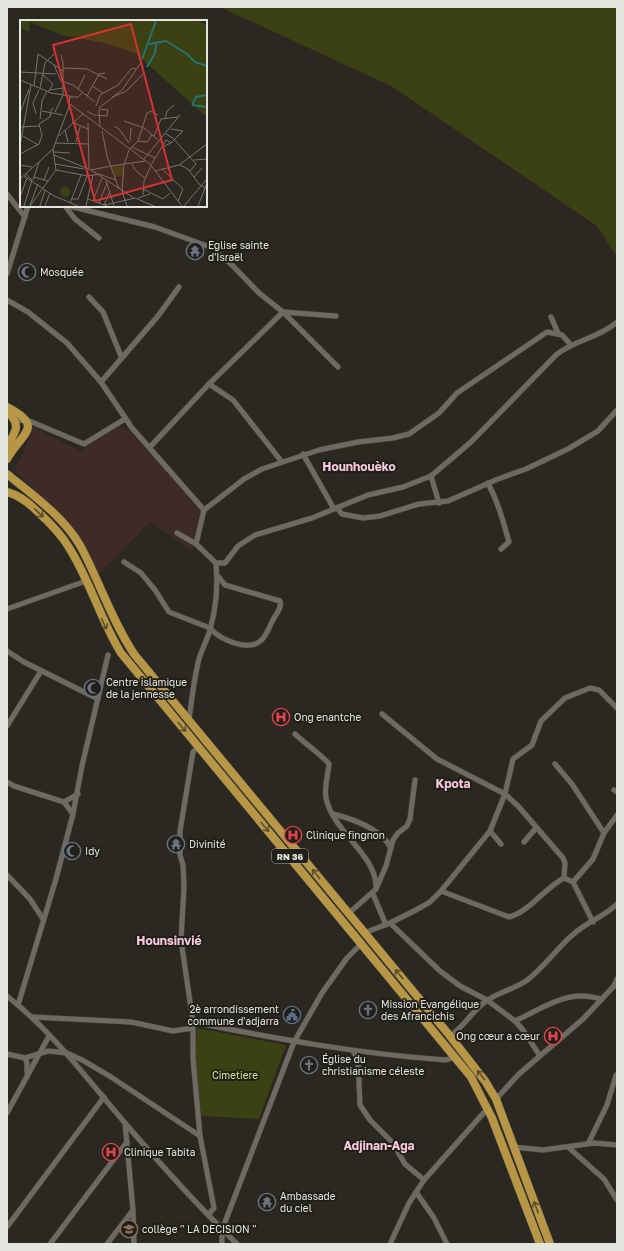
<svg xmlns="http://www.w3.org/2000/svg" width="624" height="1251" viewBox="0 0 624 1251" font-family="'Golos Text',sans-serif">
  <rect width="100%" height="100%" fill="#2a2821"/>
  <polygon fill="#3e2a27" points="119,426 129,431 202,509 192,551 150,522 97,576 75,531 15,470 34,427 80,451"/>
  <g fill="#3b4113">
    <polygon points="220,7 617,7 617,257 597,226 391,86"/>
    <polygon points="197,1028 286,1045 259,1119 200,1116 195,1065"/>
  </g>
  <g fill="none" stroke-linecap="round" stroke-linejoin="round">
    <defs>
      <g id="street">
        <polyline points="7,194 25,217"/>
        <polyline points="65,206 75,219 99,238"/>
        <polyline points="69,206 155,227 210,247 231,264 259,293 283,312 338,367"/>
        <polyline points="7,274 28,206"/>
        <polyline points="89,297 103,312 121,356"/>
        <polyline points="7,300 28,312 67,343 101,382 132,428 204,510"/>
        <polyline points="551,317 558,333"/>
        <polyline points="101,382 158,316 179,287"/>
        <polyline points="209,384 233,400 282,462"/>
        <polyline points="15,421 27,420 84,444 125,419"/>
        <polyline points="150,447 209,384 283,312 336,316"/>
        <polyline points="303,454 334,509"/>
        <polyline points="431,476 439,503"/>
        <path d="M488,483C498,502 503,521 509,542L501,549"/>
        <polyline points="337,508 342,514 363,518 380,516 419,504 448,501 498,479 526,469 568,449 598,431 617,410"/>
        <path d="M177,533L196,544L216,563H225L238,546L255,535L312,518L368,495L403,487L431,476L471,442L556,355C574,340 599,338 617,322"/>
        <polyline points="196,544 204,510 244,479 262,469 319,450 358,442 393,438 409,434 439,413 457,393 547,332 562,335 571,345"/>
        <path d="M124,562L141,573L155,590L169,612L210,628C219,639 246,651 259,642C267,637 269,626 274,618C277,613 282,607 280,601L225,585L217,575"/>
        <polyline points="7,609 86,581"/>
        <polyline points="7,651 24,662 98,699"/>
        <polyline points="382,714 437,759 505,794 518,806 563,858 565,863 564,878"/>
        <path d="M189,719C192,699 194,678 199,659C202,649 207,640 210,630C216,609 218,584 216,563"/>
        <polyline points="7,726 41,671"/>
        <path d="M295,734C301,740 326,759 329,764C328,776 324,787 326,798C333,833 378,855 376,889"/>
        <polyline points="198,747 193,752 180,831 180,855 183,865 184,887 181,940 193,1022 193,1058 200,1136 214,1208 208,1215"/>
        <polyline points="555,764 572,784 604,833"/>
        <polyline points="7,782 14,786 64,802 73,814"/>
        <polyline points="614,790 617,792"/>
        <polyline points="64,802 78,794"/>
        <path d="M333,814C353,819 381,829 391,848"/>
        <polyline points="490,831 501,844"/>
        <polyline points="524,842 536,828"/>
        <polyline points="7,875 30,899 43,919"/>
        <polyline points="564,878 573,882 593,922"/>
        <polyline points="573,882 593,859 604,833 617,815"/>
        <path d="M441,891L509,917C529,912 546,887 564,878"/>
        <polyline points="373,894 386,925"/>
        <polyline points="348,914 376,889 386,866 393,840 398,833 407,826 410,819 415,780"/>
        <polyline points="390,923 440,971 460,986 487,1000 515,1021 523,1030 540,1056"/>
        <polyline points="364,933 390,923 416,910 430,902 441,891 490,831 505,794 513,759 532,745 541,721 565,698 590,688 599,690 617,708"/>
        <polyline points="614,986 617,979"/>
        <path d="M7,996C53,1032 87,1079 125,1123C161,1165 198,1206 237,1244"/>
        <polyline points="18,1005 56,879 73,814 82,766 108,655"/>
        <polyline points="32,1017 131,1022 173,1031 193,1028"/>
        <path d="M515,1021C535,1012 560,995 583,996C589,996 596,998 602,999"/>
        <path d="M193,1022C277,1039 360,1054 446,1060L455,1057"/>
        <path d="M450,1036C464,1027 471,1012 485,1002C496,993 512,990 526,981C545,967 558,946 576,932C589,921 605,916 617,904"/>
        <polyline points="353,1051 358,1060 360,1105 370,1120 392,1142 405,1164 424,1180"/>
        <polyline points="7,1054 25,1058 48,1051 67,1053 84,1061 111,1077 200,1136"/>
        <polyline points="25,1058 27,1063 27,1072"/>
        <polyline points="496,1099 519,1074 583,1019 614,986 617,986"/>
        <polyline points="7,1113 49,1036"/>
        <polyline points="125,1123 133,1210 134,1244"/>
        <polyline points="588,1144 607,1105 616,1075"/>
        <polyline points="513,1147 543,1150 594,1143 617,1145"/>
        <polyline points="568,1147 604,1179 617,1200"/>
        <polyline points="416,1192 434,1218 447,1244"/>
        <polyline points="7,1227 104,1097"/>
        <polyline points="50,1244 127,1142"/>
        <polyline points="107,1244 133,1210"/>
        <polyline points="222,1244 222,1230 294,1042 322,993 347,958 361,944"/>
        <polyline points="390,1244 409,1203 424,1180 488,1108"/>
      </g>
      <g id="primary">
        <path d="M7,407C46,427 21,433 7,459"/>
        <path d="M7,411C21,425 17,430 7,446"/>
        <path d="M7,474C33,495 64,517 81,547C100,583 111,619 134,654L450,1036L485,1081L496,1099L550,1244"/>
        <path d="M7,492C19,495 29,503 38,512C49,522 60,533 68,546C90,580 100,619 121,653L471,1077L492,1118L540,1244"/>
      </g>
    </defs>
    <use href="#street" stroke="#45443e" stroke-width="6"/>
    <use href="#primary" stroke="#45443e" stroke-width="9"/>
    <use href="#street" stroke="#6c6a62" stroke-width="5"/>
    <use href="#primary" stroke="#b79646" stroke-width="8"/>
  </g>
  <defs><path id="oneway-shaft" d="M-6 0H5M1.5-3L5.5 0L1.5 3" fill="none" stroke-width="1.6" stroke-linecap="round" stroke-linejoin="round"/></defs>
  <g stroke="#5c4f2a">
    <use href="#oneway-shaft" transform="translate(39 513) rotate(43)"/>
    <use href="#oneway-shaft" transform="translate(104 624) rotate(66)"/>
    <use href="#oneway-shaft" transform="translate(182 727) rotate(50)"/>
    <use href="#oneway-shaft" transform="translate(265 827) rotate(50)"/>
    <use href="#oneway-shaft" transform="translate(316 874) rotate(-129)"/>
    <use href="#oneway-shaft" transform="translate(399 974) rotate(-129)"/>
    <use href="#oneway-shaft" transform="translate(481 1075) rotate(-128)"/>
    <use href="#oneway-shaft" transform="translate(536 1207) rotate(-111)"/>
  </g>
  <defs>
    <symbol id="temple-ring" viewBox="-11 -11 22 22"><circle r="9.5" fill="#201f18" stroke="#6b7280" stroke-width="1.5"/><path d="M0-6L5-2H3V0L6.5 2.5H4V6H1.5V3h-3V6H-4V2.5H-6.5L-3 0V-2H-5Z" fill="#6b7280"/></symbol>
    <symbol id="mosque-ring" viewBox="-11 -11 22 22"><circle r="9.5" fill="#201f18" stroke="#6b7280" stroke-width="1.5"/><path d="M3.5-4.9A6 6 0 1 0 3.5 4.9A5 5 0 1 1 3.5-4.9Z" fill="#6b7280"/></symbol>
    <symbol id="hospital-ring" viewBox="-11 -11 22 22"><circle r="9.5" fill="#201f18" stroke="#e0444e" stroke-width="1.5"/><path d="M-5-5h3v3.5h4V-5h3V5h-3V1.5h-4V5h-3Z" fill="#e0444e"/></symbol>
    <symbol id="church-ring" viewBox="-11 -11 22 22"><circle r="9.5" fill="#201f18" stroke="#6b7280" stroke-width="1.5"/><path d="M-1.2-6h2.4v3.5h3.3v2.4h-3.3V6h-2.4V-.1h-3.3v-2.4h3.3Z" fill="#6b7280"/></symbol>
    <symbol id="civic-ring" viewBox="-11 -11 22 22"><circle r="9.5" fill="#201f18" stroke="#5c6f8a" stroke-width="1.5"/><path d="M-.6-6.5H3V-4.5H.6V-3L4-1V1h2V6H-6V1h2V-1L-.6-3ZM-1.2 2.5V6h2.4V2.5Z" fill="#5c6f8a"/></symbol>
    <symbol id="university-ring" viewBox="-11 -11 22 22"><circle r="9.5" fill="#201f18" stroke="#8d6e63" stroke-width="1.5"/><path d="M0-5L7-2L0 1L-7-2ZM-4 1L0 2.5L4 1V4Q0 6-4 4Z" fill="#8d6e63"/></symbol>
  </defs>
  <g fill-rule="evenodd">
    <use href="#temple-ring" x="185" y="241" width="20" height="20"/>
    <use href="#mosque-ring" x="17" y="262" width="20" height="20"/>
    <use href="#mosque-ring" x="83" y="678" width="20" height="20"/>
    <use href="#hospital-ring" x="271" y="707" width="20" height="20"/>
    <use href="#hospital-ring" x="283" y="825" width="20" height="20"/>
    <use href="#temple-ring" x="166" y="834" width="20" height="20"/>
    <use href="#mosque-ring" x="62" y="841" width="20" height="20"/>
    <use href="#church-ring" x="358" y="1000" width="20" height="20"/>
    <use href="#civic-ring" x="282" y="1005" width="20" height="20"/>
    <use href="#hospital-ring" x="543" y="1026" width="20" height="20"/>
    <use href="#church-ring" x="299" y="1055" width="20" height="20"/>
    <use href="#hospital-ring" x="101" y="1142" width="20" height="20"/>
    <use href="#temple-ring" x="257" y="1192" width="20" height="20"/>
    <use href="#university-ring" x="119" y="1219" width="20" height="20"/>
  </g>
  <g text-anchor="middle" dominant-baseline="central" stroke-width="4" stroke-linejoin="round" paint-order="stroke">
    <rect fill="#201f18" stroke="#aaaaa4" stroke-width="1" x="272" y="849" width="36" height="14" rx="3"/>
    <g font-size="9" font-weight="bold" fill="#e5e5e0">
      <text x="290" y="856">RN 36</text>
    </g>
    <g font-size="10" fill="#e5e5e0" stroke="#201f18" text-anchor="start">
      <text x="208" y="245">Eglise sainte<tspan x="208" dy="12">d'Israël</tspan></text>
      <text x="40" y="272">Mosquée</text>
      <text x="106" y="682">Centre islamique<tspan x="106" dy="12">de la jennesse</tspan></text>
      <text x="294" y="717">Ong enantche</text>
      <text x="306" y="835">Clinique fingnon</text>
      <text x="189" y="844">Divinité</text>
      <text x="85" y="851">Idy</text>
      <text x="381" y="1004">Mission Evangélique<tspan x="381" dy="12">des Afrancichis</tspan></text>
      <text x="279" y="1009" text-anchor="end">2è arrondissement<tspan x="279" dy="12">commune d'adjarra</tspan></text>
      <text x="540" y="1036" text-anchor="end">Ong cœur a cœur</text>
      <text x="322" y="1059">Église du<tspan x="322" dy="12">christianisme céleste</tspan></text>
      <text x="124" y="1152">Clinique Tabita</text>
      <text x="280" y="1196">Ambassade<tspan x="280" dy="12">du ciel</tspan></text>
      <text x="142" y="1229">collège '' LA DECISION ''</text>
    </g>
    <g font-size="10" fill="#d7e495" stroke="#201f18">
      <text x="235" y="1075">Cimetiere</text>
    </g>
    <g font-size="12" font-weight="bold" fill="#f6c7de" stroke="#201f18">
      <text x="359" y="466">Hounhouèko</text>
      <text x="453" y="783">Kpota</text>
      <text x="169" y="940">Hounsinvié</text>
      <text x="379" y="1145">Adjinan-Aga</text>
    </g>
  </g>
  <g transform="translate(20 20)">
    <rect width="187" height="187" fill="#2a2821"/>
    <path d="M0,1H179L187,6V97L115,33L85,23L42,15L10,2L9,12L0,8ZM103,145V156L95,157L92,146ZM40 172a5 5 0 1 1 10 0a5 5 0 1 1-10 0Z" fill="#3b4113"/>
    <path fill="none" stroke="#267172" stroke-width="2" d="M129,24L146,21L167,34L175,42L187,46M122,39L136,1M127,47L135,33L136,24M172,85L176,77L187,75M172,85L187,87"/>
    <path fill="none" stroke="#75746d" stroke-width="1" d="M41,35L43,43V75M34,45L41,61L53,65L75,82M43,48L67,49L87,59M0,52L36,54M23,55L33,64L28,72M0,60L31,73L50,76L49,83M14,66L18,34L43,51M72,66L83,73M20,68L25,43L34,34M58,69L65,55M30,70L43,68M67,76L79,54L85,53M49,77H58L62,73M92,77L105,72L125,52M50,84L130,144L162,186M76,86L80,75L98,65L112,48L116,49M79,88L102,70L122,41M79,90L80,107M22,91L43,95M67,91L74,95L87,96L88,90L79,89M35,92L43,75M0,93L9,69M16,94L13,83L19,70M20,99L22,81L27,71M145,99L147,91L154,85M104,101L124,108L138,120M52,102L68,109M68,103L69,149M94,106L99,109L109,123M0,107L19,106M45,110L48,122M82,111L87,136L99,169M146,114L153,118L176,144L170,151M3,116L18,125M39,116L63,94M134,116L141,99L158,97M110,121L111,108M118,121L127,122L132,115M56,122L60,107M35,123L69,124M0,126L11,65M112,127L135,138M142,127L146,120L152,123M110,129L118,121L127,93L131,91L138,95M34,132L50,133M0,134L19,124L22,115L19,104L30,97L31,90L34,88M34,135L71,150L114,178M124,139L160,95M174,140L187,139M35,144L64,149M112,144L115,150L125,158M0,145L12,147M131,145L142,127L151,123L163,111L151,109M160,145L168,149L179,164L187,169M91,146L125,141M142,149L163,169L158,181M36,150L68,156L79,154L96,160M71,150L91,146M135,151L159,145L187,124M4,156L34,176L58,186M14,157L28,161M174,157L182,148M0,159L33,129L50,84M13,160L19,142M24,160L29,147M86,161L94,186M123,169L143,179L150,173M123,175L124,161L131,146M0,177L7,158M118,178L130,174M52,179H58L67,156M68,179L87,186M73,181L82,158M50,183L61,155M79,183L87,163M10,185L18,164M84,185L90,171M85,185L115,178L134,186M4,186L12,160L6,154M10,186L36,150L33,129M20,186L25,170M25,186L30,173M66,186L73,155M107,186L102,171L104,145L109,130M164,186L187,159M178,186L187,163"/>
    <path fill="#d73131" fill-opacity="0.15" stroke="#d73131" stroke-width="2" d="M111,4L152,160L75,181L33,25Z"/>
    <rect width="187" height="187" fill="none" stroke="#e5e5e0" stroke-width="2"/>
  </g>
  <rect width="624" height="1251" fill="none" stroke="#e5e5e0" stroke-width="16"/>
</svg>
